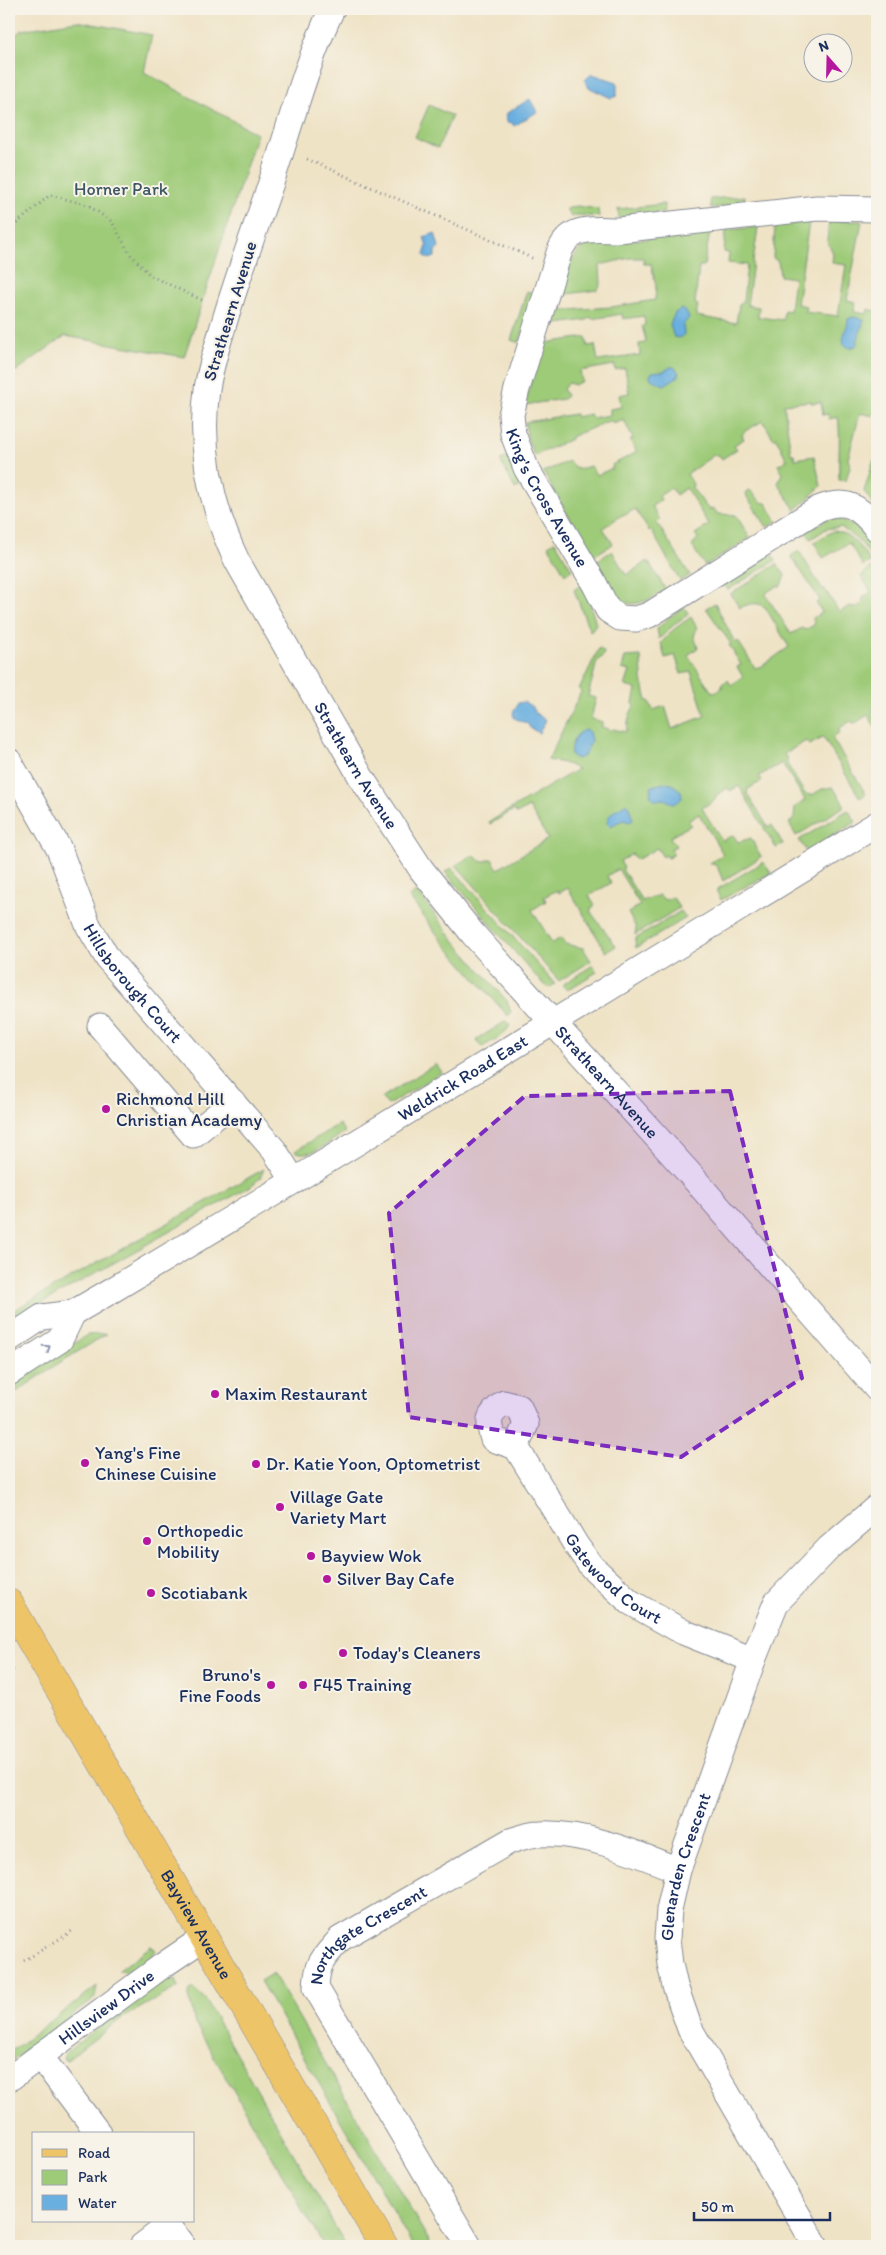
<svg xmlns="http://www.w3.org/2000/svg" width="886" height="2255" viewBox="0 0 886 2255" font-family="Itim,sans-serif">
  <rect width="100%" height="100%" fill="#f7f3e8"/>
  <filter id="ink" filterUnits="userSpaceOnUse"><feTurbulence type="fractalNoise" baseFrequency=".02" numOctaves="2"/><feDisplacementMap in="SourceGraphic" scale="10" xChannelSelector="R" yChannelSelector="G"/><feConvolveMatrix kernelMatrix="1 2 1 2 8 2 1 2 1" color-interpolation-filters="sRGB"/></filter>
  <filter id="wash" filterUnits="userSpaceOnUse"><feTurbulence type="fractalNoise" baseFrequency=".0096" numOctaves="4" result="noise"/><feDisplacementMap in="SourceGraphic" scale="20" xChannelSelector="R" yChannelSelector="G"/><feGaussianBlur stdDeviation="1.12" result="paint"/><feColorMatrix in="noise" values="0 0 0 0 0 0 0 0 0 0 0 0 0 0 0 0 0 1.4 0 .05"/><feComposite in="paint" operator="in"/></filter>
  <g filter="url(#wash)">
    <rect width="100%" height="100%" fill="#efe3c6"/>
    <g fill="#9ecb78" stroke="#5c7d6b">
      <polygon points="77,21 152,35 144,72 257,134 184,357 65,336 9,376 9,40 22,30"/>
      <polygon points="429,105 452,116 438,148 415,137"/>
      <polygon points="745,196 745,204 711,208 710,199"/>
      <polygon points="664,204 664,213 619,218 618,209"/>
      <polygon points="577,206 598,209 599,217 578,215 571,217 566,209"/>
      <path d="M829,221H862L847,300L856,302L854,312L867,314L868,309L877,311V401L873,416L860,413L848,459L850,466L846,481L839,480C838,458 841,439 838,417L829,419L828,414L823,415L821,402L811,403V401L784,404L791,454H794L795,459L814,456L821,486L799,507L795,510L778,483L783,474L778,465L787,460L776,438H773L763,421L745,431L742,435L744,439L734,445L737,449L722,459L719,455H714L687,474L693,484L692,488L709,510L713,508L718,514L736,515L750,538L705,566L692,546L698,538L695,534L709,525L686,488L676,495L671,488L659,496L661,500L652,506L660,520L657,523L690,575L680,581L651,530L649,531L635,509L625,515H622L603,528L613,544L592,557L543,472L569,461L573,466L580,469L590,466L597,475L613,468L612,465L635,453L636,450L630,441L633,439L624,420L613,424L611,420L571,437V439L534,456L528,441L525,422L575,414L576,417L590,414L592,418L610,415V409L621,407L619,395L629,393L625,368L615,370L614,365L580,371L582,381L574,385L569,383L563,389L567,396L563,399L525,405L534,370L545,343L586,337L588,346L595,345L598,361L640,355L639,344L645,343L646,341L642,326L645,325L644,316L623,319L622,314L592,319L590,317L587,320L550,325L554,311L611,307L655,300L656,286L651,264H644L643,258H630L600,265L601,284L597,290L560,295C566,276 569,251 590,245L710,232L704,266H699L695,304L698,305L696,316L736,323L739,305L743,302L747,265L728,263L729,253L724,252L726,230L758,227L747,305L759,307L758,317L783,320L784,310L790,311L794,278L780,276L778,261L773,258L775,225L809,222L797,304L806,306L805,312L838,316L846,265L832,263L833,253L827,241Z"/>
      <polygon points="527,291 536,294 519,343 511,340"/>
      <polygon points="509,457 522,485 515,489 500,460"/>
      <polygon points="877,459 877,510 864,491 874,460"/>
      <polygon points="750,490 761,502 766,503 777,521 767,527 747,497 746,492"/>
      <path d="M829,518C844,517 872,533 877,548C879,552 877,559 877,564L862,544L841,527L826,529L811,539L806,532Z"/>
      <path d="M833,531C849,531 863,549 870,562L863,566L849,543L823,558L814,542Z"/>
      <polygon points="555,541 572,570 565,574 548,545"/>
      <path d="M612,551L626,575L648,561L666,590C621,618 617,600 595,562Z"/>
      <path d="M799,551L822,589L824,588L839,612L850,606L855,608L863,603V597L871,592L861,576L873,566L877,575V705L872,709L874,712L872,714L877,722V730L868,715L854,724L851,721L838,729L840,732L832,738L866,794L860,798L823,737L810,745L806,741L784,754L788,760L786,762L805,794L812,795L822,789L833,787L845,806L796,836L789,823L794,819L795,807L805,800L782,763L759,776L762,781L748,789L747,793L768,827L772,825L783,844L776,848L739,786L730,791L728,788L715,796L716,799L702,808L722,841L733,835L738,842L751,838L761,857L723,881L717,866L710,863L723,854L699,814L688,821L691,825L670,837L676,846L671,849L674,854L668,858L666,855L663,857L657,848L636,860L632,854L620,861L624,868L622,869L642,901L659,895L665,900L673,897L679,908L635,935L636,928L628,913L640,905L618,869L607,876L611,883L589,896L595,905L590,911L616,946L606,952L568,888L559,893L557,890L544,897L546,901L532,910L552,943L561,938L565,944L583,948L591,961L559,981L456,865L473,855L482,862L492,859L498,869L548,839L529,807L517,814L514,810L490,824L489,822L578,769L564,763L548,760L581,692L579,690L599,648L604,652L603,656L597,661L588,696L596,698L591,719L603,722L601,726L611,731L613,729L626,732L630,714L634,706L633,703L636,689L625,686L630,671L622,669L625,657L641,656L642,679L647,701H649L653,710L665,706L672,729L705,716L691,672L681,674L675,655L665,658L661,643L673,630L691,617L697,628L694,636L698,648L688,655L711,691L715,692L722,688V684L728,680L731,685L743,677L737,667L741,665L729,645L731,644L706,608L715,603L735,643L738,641L755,668L762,666L789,647L765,607C756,601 748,604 740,608L730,594L777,564L785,575L781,586H777L767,592L766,595L791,634L802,628L805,630L814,625L813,618L822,612L816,603L820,600L791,556Z"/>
      <polygon points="771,553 776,560 728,590 723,583"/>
      <polygon points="581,585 588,598 596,624 590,632 574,590"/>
      <polygon points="684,607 689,614 677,622 659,639 657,629 668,618"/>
      <polygon points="848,810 856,822 807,852 799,840"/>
      <polygon points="763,862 771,873 721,900 716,890"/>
      <polygon points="452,868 555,984 549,988 540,981 445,872"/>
      <polygon points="417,891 453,939 507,1001 511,1013 508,1016 442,941 409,897"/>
      <polygon points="681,911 686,918 636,948 635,939"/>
      <polygon points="593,965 597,972 567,990 562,985"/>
      <path d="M506,1021L510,1025C505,1036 492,1041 482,1047L476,1040Z"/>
      <polygon points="436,1064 442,1072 388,1105 381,1098"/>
      <path d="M339,1124L345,1132C332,1140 311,1160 295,1151Z"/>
      <polygon points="264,1169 260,1178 251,1186 28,1311 9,1325 9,1314 26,1303"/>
      <polygon points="102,1334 107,1334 56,1365 9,1397 9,1386 87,1335"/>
      <path d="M151,1946L156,1950C148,1962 133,1974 118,1971Z"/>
      <polygon points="273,1973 432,2246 413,2246 260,1981"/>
      <polygon points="176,1979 178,1987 122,2018 67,2060 63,2059 65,2053 158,1982"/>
      <polygon points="97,1986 95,1998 9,2063 9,2053"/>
      <polygon points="193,1988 205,1999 346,2246 324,2246 195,2024 188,1991"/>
    </g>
    <g fill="#69afdf" stroke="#426f9e">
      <polygon points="592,74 617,82 617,96 611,98 588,87 585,80"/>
      <polygon points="530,99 537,112 514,126 511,122 508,124 506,119 507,113"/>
      <polygon points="435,233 439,247 435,251 435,257 429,259 424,255 427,246 424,237"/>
      <polygon points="681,309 686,312 689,318 683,325 684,334 682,337 676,338 673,335 670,324 675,313"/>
      <path d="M853,317L864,319L856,346L850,348L844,345C841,335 848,328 848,319Z"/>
      <polygon points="671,367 674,367 678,371 679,376 664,385 651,379 650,376 652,372 664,371"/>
      <polygon points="524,702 533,707 535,713 546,720 539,733 530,728 528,724 514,718 513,713 518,703"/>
      <path d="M585,730L589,732L591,740L584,756L577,759L571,755C569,746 576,732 585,730Z"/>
      <polygon points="664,783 672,784 681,791 682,798 678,802 672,803 664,799 655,800 650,795 652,786"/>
      <path d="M625,804H628L633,820L630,822L623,820L610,826L607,823C609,811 617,810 625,804Z"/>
    </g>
  </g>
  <g filter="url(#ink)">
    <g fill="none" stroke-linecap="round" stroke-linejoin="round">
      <defs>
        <g id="minor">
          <path id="s1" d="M332,9C306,64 290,126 271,183C254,232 236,281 222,330C216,350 210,369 207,389C199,449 211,507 237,561L361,777L421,869L473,934L689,1173L877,1389"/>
          <path id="s2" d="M877,209L817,208L618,230C593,230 570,224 559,253L517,389L511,415L513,434L526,468L593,581L608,610L620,618L636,619L649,615L818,509C846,497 860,507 877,529"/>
          <path id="s3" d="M9,761L59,849L88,925L108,959L274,1150L294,1181"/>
          <polyline points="100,1026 193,1135 233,1102"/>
          <path id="s4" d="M9,1339L42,1317L73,1313L109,1292L294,1181L877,824"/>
          <polyline points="9,1373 60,1340 73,1313"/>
          <path id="s5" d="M516,1447L493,1439C487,1420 488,1415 504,1403L519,1407L526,1424L516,1447L576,1545L591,1566L630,1602L683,1632L753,1660"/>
          <polyline points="40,2056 99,2134"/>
          <path id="s6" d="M9,2079L162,1966L205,1937"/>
          <polyline points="164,2221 183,2246"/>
          <polyline points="142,2246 168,2226"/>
          <path id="s7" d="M469,2246L316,1988C317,1961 324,1958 340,1939L510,1841C520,1838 530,1834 540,1834C586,1832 636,1853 678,1870"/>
          <path id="s8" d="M816,2246L690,2029L675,1986L670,1964L667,1939L669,1910L678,1870L753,1660L776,1603L829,1548L877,1507"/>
        </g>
        <g id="major">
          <path id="s9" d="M9,1603L384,2246"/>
        </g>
      </defs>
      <use href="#minor" stroke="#858992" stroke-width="27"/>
      <use href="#major" stroke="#858992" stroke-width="29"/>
      <g stroke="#858992" stroke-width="3" stroke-dasharray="1 4" stroke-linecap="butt">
        <polyline points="307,159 534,259"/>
        <polyline points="9,230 50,195 88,205 112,222 130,254 151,276 204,301"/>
        <polyline points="9,1679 13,1669"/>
        <polyline points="24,1961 72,1931"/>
      </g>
      <use href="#minor" stroke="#fff" stroke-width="25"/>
      <use href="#major" stroke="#eec469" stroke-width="28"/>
    </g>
    <defs><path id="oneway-chevron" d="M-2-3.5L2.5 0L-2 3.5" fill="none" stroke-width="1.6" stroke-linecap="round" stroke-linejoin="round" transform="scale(1.25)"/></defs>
    <use stroke="#8d97ae" href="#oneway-chevron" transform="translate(47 1348) rotate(-33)"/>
  </g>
  <path fill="#7b2cbf" fill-opacity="0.2" stroke="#7b2cbf" stroke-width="4" stroke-dasharray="10 6" stroke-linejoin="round" d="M730,1091L802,1378L681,1457L409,1417L389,1213L525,1096Z"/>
  <g fill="#b5179e" stroke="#f7f3e8" stroke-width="2">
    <circle cx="106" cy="1109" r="5"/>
    <circle cx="215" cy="1394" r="5"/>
    <circle cx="85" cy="1463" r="5"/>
    <circle cx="256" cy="1464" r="5"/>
    <circle cx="280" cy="1507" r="5"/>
    <circle cx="147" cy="1541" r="5"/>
    <circle cx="311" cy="1556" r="5"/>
    <circle cx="327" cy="1579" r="5"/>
    <circle cx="151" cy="1593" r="5"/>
    <circle cx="343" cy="1653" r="5"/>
    <circle cx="271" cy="1685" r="5"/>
    <circle cx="303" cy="1685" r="5"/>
  </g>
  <g text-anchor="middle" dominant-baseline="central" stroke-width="4" stroke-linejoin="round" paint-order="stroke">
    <g font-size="18" fill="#3c5664" stroke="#f7f3e8">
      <text x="121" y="189">Horner Park</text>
    </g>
    <g font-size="18" fill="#1b2f5e" stroke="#f7f3e8">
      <text transform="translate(230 311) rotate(-73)">Strathearn Avenue</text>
      <text stroke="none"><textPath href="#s2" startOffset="590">King's Cross Avenue</textPath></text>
      <text stroke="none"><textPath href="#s1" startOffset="814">Strathearn Avenue</textPath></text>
      <text stroke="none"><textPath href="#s3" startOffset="256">Hillsborough Court</textPath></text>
      <text stroke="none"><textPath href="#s4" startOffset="526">Weldrick Road East</textPath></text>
      <text stroke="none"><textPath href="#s1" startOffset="1219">Strathearn Avenue</textPath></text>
      <text stroke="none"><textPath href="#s5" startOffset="291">Gatewood Court</textPath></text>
      <text stroke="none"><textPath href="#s8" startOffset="419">Glenarden Crescent</textPath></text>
      <text stroke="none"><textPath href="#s9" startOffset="372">Bayview Avenue</textPath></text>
      <text stroke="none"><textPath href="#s7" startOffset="379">Northgate Crescent</textPath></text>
      <text stroke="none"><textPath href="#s6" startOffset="121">Hillsview Drive</textPath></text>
    </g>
    <g font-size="18" fill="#1b2f5e" stroke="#f7f3e8" text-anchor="start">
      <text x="116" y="1099">Richmond Hill<tspan x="116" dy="21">Christian Academy</tspan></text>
      <text x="225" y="1394">Maxim Restaurant</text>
      <text x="95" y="1453">Yang's Fine<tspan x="95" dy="21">Chinese Cuisine</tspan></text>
      <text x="266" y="1464">Dr. Katie Yoon, Optometrist</text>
      <text x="290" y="1497">Village Gate<tspan x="290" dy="21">Variety Mart</tspan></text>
      <text x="157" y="1531">Orthopedic<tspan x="157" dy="21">Mobility</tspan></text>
      <text x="321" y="1556">Bayview Wok</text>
      <text x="337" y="1579">Silver Bay Cafe</text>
      <text x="161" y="1593">Scotiabank</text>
      <text x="353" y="1653">Today's Cleaners</text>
      <text x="261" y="1675" text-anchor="end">Bruno's<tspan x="261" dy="21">Fine Foods</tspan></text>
      <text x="313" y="1685">F45 Training</text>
    </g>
  </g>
  <rect width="886" height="2255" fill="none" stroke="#f7f3e8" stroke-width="30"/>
  <rect x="32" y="2132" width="162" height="90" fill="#f7f3e8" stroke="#9fa5b1"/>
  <rect x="42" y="2149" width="25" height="8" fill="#eec469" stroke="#9fa5b1"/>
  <text x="78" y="2158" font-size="15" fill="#1b2f5e">Road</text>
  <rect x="42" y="2170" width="25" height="15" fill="#9ecb78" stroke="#9fa5b1"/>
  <text x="78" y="2182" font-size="15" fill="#1b2f5e">Park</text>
  <rect x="42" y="2195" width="25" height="15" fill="#69afdf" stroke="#9fa5b1"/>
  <text x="78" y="2208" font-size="15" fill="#1b2f5e">Water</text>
  <g transform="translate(828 58) rotate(340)"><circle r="24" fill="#f7f3e8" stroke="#9fa5b1"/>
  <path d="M0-4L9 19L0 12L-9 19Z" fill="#b5179e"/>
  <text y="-8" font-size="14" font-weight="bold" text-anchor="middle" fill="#1b2f5e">N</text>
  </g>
  <path d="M694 2212v8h136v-8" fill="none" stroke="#1b2f5e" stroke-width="2.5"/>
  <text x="701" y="2212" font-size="15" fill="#1b2f5e" stroke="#f7f3e8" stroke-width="4" paint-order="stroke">50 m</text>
</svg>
